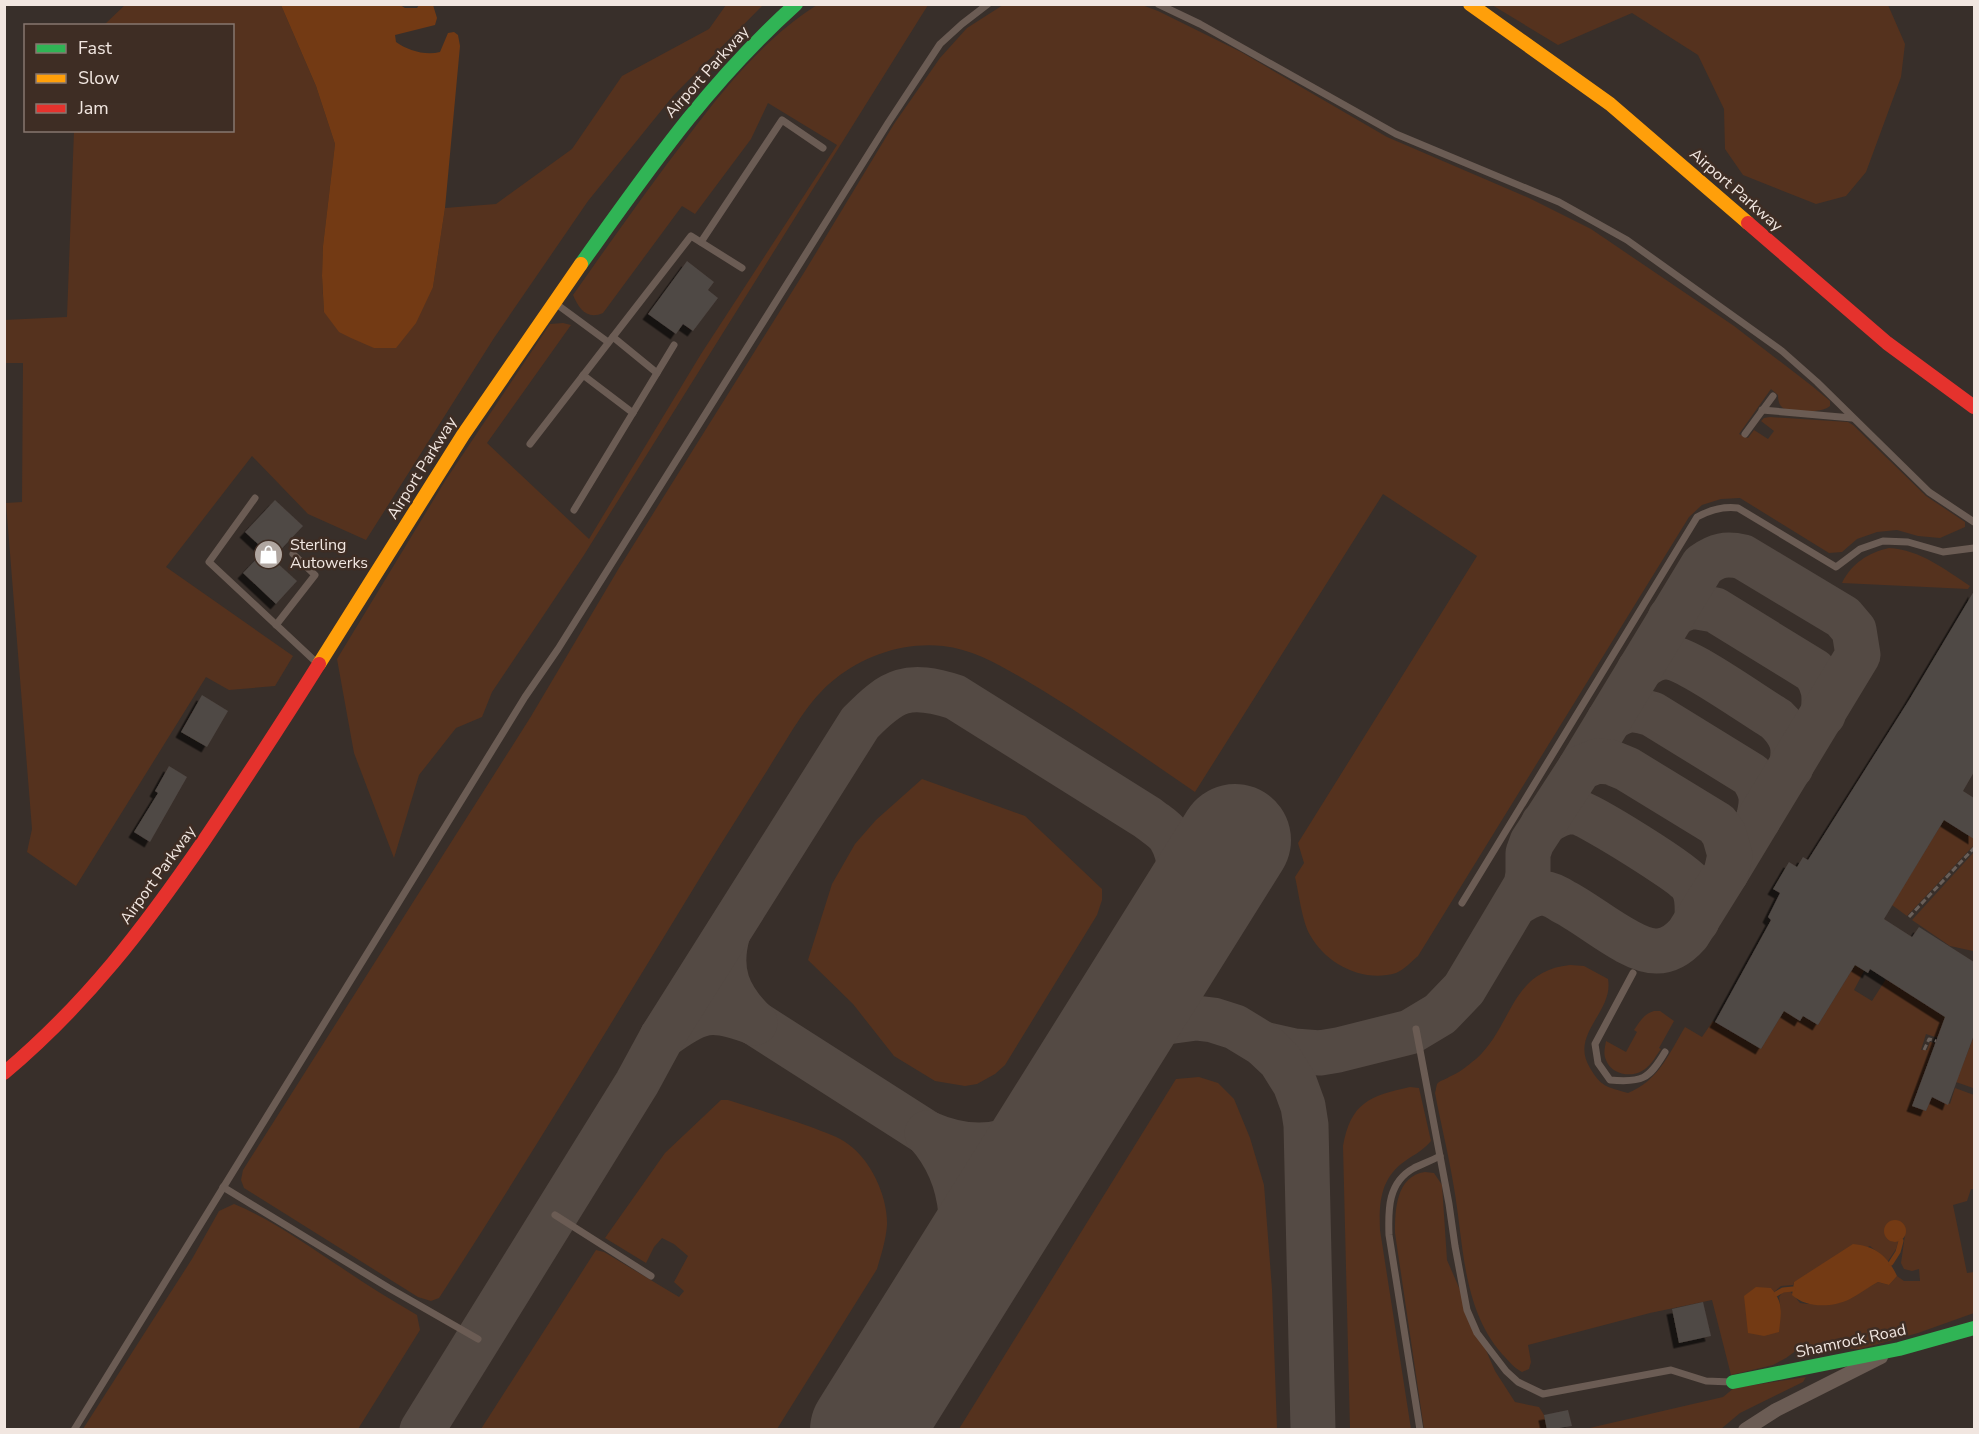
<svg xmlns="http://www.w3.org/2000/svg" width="1979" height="1434" viewBox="0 0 1979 1434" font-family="'Nunito Sans',sans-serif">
  <defs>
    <filter id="shadow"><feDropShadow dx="-5.5" dy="5.5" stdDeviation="0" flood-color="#0009"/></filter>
  </defs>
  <rect width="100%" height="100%" fill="#382f2a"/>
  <g fill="#55321e" fill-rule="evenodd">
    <polygon points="125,5 281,5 316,86 335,144 323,246 322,279 324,312 433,287 445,208 496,204 572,149 622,76 709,29 726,5 763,5 673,96 588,201 494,338 366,540 308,514 252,456 166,567 293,656 275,686 229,690 206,677 76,886 27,852 32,829 6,503 22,502 23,363 5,363 4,320 67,317 74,131 232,130 232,26 104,25"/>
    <path d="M817,5H928L584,555L492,692L482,717L456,728L419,775L394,858L354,753L337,659L445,481L550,324L563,323L571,325L487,443L589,539L701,354L837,145L768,103L751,139L695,214L682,206L603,313C587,320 579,309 573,295C611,241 649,187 689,135C725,87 766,37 817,5Z"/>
    <path d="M1003,5H1142L1158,11L1241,52L1387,137L1529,198L1591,229L1734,326L1812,386L1830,401V406C1823,413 1792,413 1783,408C1779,405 1778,400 1778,395L1771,389L1739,434L1748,438L1754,430L1768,439L1774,431L1761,421L1764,418L1770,417L1848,422L1853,425L1926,496L1965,522V527L1940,538L1918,536L1897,530L1877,532L1857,539L1842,552L1829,553L1740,498L1721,499L1702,505L1689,517L1418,956C1412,961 1404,970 1396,973C1363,983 1326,964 1310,935C1302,921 1299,894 1295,877L1304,863L1298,843L1477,556L1383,494L1195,792C1144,757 1094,722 1042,690C1011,672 979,650 943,646C904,642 865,655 835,679C808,700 792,732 773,761C751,797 728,832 706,868C618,1012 531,1156 439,1298L431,1301L418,1297L244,1188L241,1180L243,1170L530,718L619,568L805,271L894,124L940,58L967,28Z"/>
    <polygon points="1492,5 1888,5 1905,44 1901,77 1866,172 1846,196 1816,204 1743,175 1725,149 1724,109 1698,55 1632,13 1558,45"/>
    <path d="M1889,548C1921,550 1944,569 1970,586L1968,589L1842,583C1852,563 1868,553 1889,548Z"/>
    <polygon points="922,779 1025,816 1102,889 1102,900 1097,915 1005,1065 995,1074 977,1084 965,1086 935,1081 894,1056 853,1004 808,960 832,884 855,844 876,820"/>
    <polygon points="1944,820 1969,836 1974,831 1974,845 1907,916 1892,905"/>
    <polygon points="1974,852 1974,949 1973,951 1950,946 1912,920"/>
    <path d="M1570,965L1584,966L1608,979C1614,1012 1569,1034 1590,1068C1601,1087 1607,1087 1628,1093C1658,1081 1669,1054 1685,1027L1702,1037L1713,1021L1761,1049L1790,1001L1803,1016L1818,1025L1855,965L1864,971L1854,990L1872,1001L1886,979L1945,1017L1938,1038L1926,1034L1921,1050H1927L1930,1042L1935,1043L1912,1106L1926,1111L1932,1097L1950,1104L1955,1088L1974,1095V1189H1971L1967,1201L1953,1205L1967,1273L1974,1272V1313L1918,1333L1860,1349L1807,1347L1797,1350L1786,1358L1773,1365L1731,1375L1712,1300L1650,1313L1528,1345L1531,1362L1529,1369L1522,1372C1514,1368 1509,1361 1502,1354C1462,1308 1464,1245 1454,1188C1449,1156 1441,1125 1435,1093C1436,1090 1436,1087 1437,1084C1440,1080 1445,1080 1449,1077C1459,1073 1467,1066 1476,1059C1513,1026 1510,971 1570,965ZM1905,1235L1901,1263L1904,1269L1912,1271L1919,1269L1920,1281H1904L1897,1276L1889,1285L1878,1282C1845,1300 1840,1308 1800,1303L1790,1291L1783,1292L1779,1297L1781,1311L1771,1288L1774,1292L1781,1286L1793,1285L1794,1282L1870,1246L1888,1261L1896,1249L1898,1242H1891Z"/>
    <path d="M1654,1011H1660L1674,1021L1659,1048L1661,1049C1655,1057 1651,1066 1642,1071C1630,1078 1611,1074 1606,1060C1603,1054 1605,1047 1606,1041L1626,1052L1637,1032L1634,1030C1640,1021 1644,1014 1654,1011Z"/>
    <polygon points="1974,1036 1974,1088 1973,1088 1956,1082"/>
    <polygon points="1199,1077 1218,1083 1234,1099 1250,1138 1264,1185 1272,1289 1277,1429 959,1429 1176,1079"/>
    <path d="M1410,1087L1419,1088L1431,1141C1422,1152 1411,1156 1401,1164C1380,1181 1379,1205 1380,1230L1411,1429H1350L1343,1146C1351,1102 1370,1096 1410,1087Z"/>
    <path d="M721,1100H728C756,1109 784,1117 811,1127C823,1132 838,1136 848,1144C871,1160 888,1197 887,1225C886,1240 881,1255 877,1269L777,1429H481L596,1250L604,1252L679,1297L684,1291L674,1282L688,1256L674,1244L662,1238L654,1247L646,1263L605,1238L665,1153Z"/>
    <path d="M1425,1172L1434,1173L1442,1185L1447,1260L1495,1371L1515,1402L1539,1407L1544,1415L1547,1429H1424L1395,1233C1395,1210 1396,1176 1425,1172Z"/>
    <path d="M234,1204C273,1220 307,1245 342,1268C366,1285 392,1300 417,1315L420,1330L358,1429H83L192,1259L219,1211Z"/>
    <polygon points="1806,1377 1803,1382 1740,1413 1721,1429 1581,1430 1723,1397 1734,1388"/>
  </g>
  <g fill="#733a14">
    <path d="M400,5L405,8H417L419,5H433L437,18L435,25L395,35L396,42C407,50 425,56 440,52L448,33L454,32L458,35L460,46L445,208L433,287L416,323L396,348H374L351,338L339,332L324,312L322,276L323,246L335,144L316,86L281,5Z"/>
    <circle cx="1895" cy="1231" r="11"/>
    <path d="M1853,1244C1875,1246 1888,1256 1897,1276L1889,1285L1878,1282C1869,1287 1859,1294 1850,1299C1832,1308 1806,1308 1792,1295L1794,1282Z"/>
    <path d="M1756,1287L1771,1288C1784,1303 1781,1313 1779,1332L1764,1336L1748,1333L1744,1296Z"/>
  </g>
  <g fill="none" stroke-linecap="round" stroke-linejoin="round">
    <g stroke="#733a14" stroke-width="5">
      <polyline points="1891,1263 1898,1252 1901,1241"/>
      <polyline points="1776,1294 1783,1290 1793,1289"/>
    </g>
    <g stroke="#544a44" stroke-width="45">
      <path d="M1670,618L1679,611L1692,606L1715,610L1814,671C1825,685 1825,697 1823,715"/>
      <path d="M1639,670C1646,663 1657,656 1668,657C1689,659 1754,706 1776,719C1792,734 1796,747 1791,767"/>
      <path d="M1609,720C1626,708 1632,708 1652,714L1751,775C1763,792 1763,800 1758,820"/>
      <path d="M1580,768L1703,565C1717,555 1726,553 1743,557L1843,617L1854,630L1858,655L1726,873"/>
      <path d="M1543,824C1552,817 1565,810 1577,812C1590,815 1685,874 1691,884C1699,895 1697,908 1697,921"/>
      <polyline points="755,1023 927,1133"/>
      <path d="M662,1037C700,1009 711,1006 755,1023C728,997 717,971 728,933"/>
      <path d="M1263,1044L1294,1051L1320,1053L1338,1050L1410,1032L1440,1014L1464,989L1526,885L1528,874V853L1532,842L1580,768L1597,761L1610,762L1627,769L1717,824L1724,834L1730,855L1726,873L1688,934C1680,943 1669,951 1657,951C1631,952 1589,914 1564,902C1558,898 1551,894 1543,893C1532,893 1523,899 1514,905"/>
      <polyline points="1104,1046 1152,1024 1196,1018 1213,1020 1235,1027 1263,1044 1280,1060 1295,1084 1303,1106 1306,1125 1313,1430"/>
      <path d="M948,1297C968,1242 969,1180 927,1133C986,1159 1029,1141 1072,1098"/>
      <path d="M422,1430L637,1083L662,1037L860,723C893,689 908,682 955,697L1148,818C1155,824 1165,829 1170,837C1186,863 1179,899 1180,928"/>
    </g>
    <polyline stroke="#544a44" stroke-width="112" points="866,1430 1235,840"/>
  </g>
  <g fill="#504844" filter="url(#shadow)">
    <polygon points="687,261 714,282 708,290 718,298 693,331 683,324 676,334 648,314"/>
    <polygon points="275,500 303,526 273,558 245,532"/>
    <polygon points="264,551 297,581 276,604 243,573"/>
    <polygon points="1974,591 1974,772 1963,791 1974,798 1974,839 1944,820 1884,919 1912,937 1919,927 1974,962 1974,1035 1948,1105 1932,1097 1926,1111 1912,1106 1945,1017 1870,969 1868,973 1855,965 1818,1025 1803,1016 1800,1021 1784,1011 1761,1049 1715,1022 1771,920 1768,917 1780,893 1773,889 1789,862 1797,867 1803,857 1808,860 1909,700"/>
    <polygon points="202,695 228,711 207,747 181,732"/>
    <polygon points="169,766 187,777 150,842 134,832 158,793 155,791"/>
    <polygon points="1703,1302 1711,1336 1679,1343 1672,1309"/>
    <polygon points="1568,1410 1572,1426 1547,1430 1544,1415"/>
  </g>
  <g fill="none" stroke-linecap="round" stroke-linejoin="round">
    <g stroke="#695f59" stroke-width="3" stroke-dasharray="6 3" stroke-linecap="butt">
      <polyline points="1909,917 1974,848"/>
      <polyline points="1924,1050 1929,1039 1936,1041"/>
    </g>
    <g stroke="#6b5c54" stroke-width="7">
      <polyline points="1158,4 1200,24 1396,134 1559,202 1627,240 1782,351 1817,382 1929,492 1974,522"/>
      <polyline points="701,242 782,120 823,148"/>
      <polyline points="555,303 608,342"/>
      <polyline points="613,337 657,373"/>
      <polyline points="583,375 633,413"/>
      <polyline points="1762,410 1852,418"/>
      <polyline points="1745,434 1773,396"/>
      <polyline points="530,444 691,236 742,268"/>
      <polyline points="255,498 209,562 317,663"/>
      <polyline points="574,510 674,345"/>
      <polyline points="276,625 315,575 293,554"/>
      <path d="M1462,903L1697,517C1710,510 1723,506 1738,508L1836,567L1860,549L1883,541L1908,542L1943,552L1974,548"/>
      <path d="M1633,973L1595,1044L1598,1063L1610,1080C1642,1083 1649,1079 1665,1052"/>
      <polyline points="1416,1029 1449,1204 1455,1246 1467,1310 1477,1333 1506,1371 1518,1382 1543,1394 1671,1370 1706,1381 1731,1382"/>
      <polyline points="223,1187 389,1288 478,1339"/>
      <polyline points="555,1215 651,1276"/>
      <polyline points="74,1430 525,697 558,649 888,123 940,44 962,24 988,4"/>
      <path d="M1420,1430L1389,1235C1388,1209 1388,1182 1414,1168C1422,1164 1431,1161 1440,1156"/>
    </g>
    <polyline stroke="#6b5c54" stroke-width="14" points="1745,1430 1776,1410 1881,1357"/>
    <g stroke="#30b455" stroke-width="14">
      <path d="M581,264C649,169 708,83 796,4"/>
      <polyline points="1733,1382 1899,1349 1974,1328"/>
    </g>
    <g stroke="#ff9f0a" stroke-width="14">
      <polyline points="1470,4 1610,104 1748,223"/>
      <polyline points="319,664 463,435 581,264"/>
    </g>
    <g stroke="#e5322d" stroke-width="14">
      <polyline points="1748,223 1887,343 1974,407"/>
      <path d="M4,1073C87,1003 144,928 205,839C244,781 282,723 319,664"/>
    </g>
  </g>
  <defs>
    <symbol id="shop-disc" viewBox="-11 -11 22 22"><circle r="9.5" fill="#b0a6a0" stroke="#3e2d24"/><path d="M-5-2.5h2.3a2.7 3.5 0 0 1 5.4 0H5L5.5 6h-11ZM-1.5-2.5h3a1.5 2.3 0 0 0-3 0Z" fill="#fff"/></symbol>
  </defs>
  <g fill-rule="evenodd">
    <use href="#shop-disc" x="252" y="538" width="33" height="33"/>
  </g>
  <g text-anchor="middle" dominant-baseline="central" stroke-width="5" stroke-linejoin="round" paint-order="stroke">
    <g font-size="16" fill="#f1e6e0" stroke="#3e2d24">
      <text transform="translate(707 72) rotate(-48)">Airport Parkway</text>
      <text transform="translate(1736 190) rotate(41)">Airport Parkway</text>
      <text transform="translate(422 468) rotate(-58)">Airport Parkway</text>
      <text transform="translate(158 875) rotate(-54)">Airport Parkway</text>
      <text transform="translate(1851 1341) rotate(-12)">Shamrock Road</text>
    </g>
    <g font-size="16" fill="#f1e6e0" stroke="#3e2d24" text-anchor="start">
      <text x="290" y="545">Sterling<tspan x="290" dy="18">Autowerks</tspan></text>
    </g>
  </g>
  <rect width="1979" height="1434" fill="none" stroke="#f1e6e0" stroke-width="12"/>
  <rect x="24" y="24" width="210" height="108" fill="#3e2d24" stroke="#86776f" stroke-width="1.5"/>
  <rect x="36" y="44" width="30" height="9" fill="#30b455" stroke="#86776f" stroke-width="1.5"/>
  <text x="78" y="54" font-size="18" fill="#f1e6e0">Fast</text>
  <rect x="36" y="74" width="30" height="9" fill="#ff9f0a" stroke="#86776f" stroke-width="1.5"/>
  <text x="78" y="84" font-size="18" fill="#f1e6e0">Slow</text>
  <rect x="36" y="104" width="30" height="9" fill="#e5322d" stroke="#86776f" stroke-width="1.5"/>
  <text x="78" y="114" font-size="18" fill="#f1e6e0">Jam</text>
</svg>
